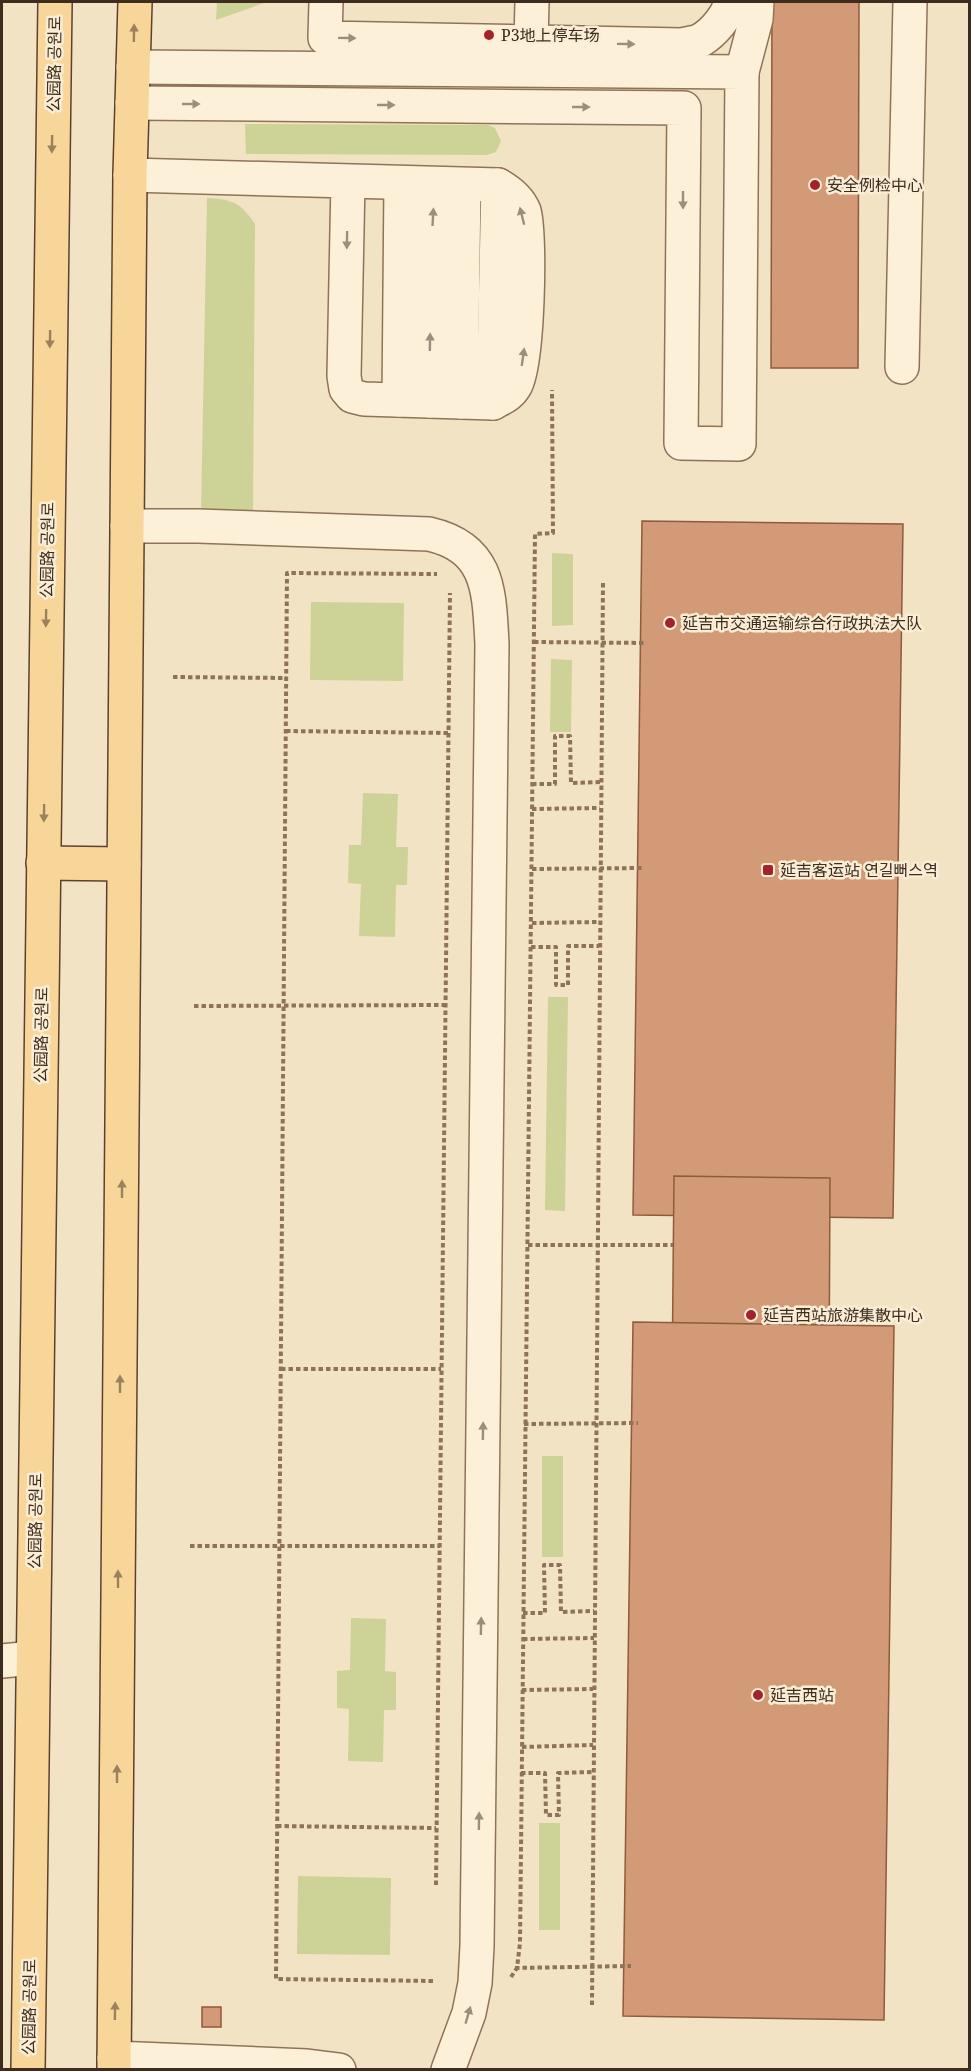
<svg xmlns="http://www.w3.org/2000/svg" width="971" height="2071" viewBox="0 0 971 2071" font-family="'Noto Serif','Noto Sans SC','Noto Sans KR',serif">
  <rect width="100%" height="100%" fill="#f2e3c5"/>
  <g fill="#cdd297">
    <polygon points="217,2 267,2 216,20"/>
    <polygon points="245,124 488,125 495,128 501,141 496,152 487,155 246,154"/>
    <path d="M207,198C232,199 241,203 255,224L253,512H201Z"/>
    <polygon points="552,553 573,554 573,625 552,626"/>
    <polygon points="311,602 404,603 403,681 310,680"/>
    <polygon points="551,659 572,660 571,732 550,732"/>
    <polygon points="363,793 398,794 396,847 408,847 407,885 396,885 395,937 359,936 361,884 348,883 349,845 361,845"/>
    <polygon points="548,997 568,997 565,1211 545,1210"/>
    <rect x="542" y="1456" width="21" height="101"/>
    <polygon points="351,1618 386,1619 385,1671 396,1672 396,1710 384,1710 383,1762 348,1761 349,1709 337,1708 337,1671 350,1670"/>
    <rect x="539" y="1823" width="21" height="107"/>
    <polygon points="298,1876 391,1878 390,1955 297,1954"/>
  </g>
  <g fill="#d39a77" stroke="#905a3c" stroke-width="1.5">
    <polygon points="772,2 859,2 858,368 771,368"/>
    <polygon points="642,521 903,524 893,1218 633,1215"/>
    <polygon points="674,1176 830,1178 829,1386 672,1384"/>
    <polygon points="633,1322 894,1326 884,2020 623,2016"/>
    <rect x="202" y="2007" width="19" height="20"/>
  </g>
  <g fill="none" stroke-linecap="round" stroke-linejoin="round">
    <defs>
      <g id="minor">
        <path d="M326,2L325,38L682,45C688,43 696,43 701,40C713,33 729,15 730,2"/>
        <polyline points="531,42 532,2"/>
        <polyline points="742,72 756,19 757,2"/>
        <polyline points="132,103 684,108 681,443 739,444 742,72 133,67"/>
        <path d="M130,175L498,185C509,191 519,199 524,211C531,234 528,367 515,386C510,395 502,398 493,403L364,399L352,396L346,389L344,376L348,181"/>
        <polyline points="902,367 910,2"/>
        <polyline points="399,400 401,183"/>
        <polyline points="430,401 431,250 434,184"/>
        <polyline points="461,402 464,185"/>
        <polyline points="493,403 498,185"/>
        <path d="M127,526H198L429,534C490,548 489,591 492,644L477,1946L475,1983L469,2013L448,2070"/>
        <polyline points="2,1661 33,1658"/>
        <polyline points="114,2058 307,2066 339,2070"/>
      </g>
      <g id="major">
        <polyline points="43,863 124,864"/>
        <polyline points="28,2070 55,2"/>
        <polyline points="114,2070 130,175 135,2"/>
      </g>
    </defs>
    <use href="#minor" stroke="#8f7359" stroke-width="36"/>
    <use href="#major" stroke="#5d412d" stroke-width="36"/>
    <g stroke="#8f7359" stroke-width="4" stroke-dasharray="4.5 3" stroke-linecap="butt">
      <polyline points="534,642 646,643"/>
      <polyline points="173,677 286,678"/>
      <polyline points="286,731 448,733"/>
      <polyline points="532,784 555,784 555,736 570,736 571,783 601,782"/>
      <polyline points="532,809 600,808"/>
      <polyline points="532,869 643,868"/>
      <polyline points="532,923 599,922"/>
      <polyline points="531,947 556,947 556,985 568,985 568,946 599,946"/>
      <polyline points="194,1006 445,1005"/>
      <polyline points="528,1245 673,1245"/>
      <polyline points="281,1369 441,1369"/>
      <polyline points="524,1424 638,1423"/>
      <polyline points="190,1546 440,1546"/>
      <polyline points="523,1613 545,1613 544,1565 560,1565 561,1612 594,1611"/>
      <polyline points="523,1639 594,1638"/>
      <polyline points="522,1690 593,1689"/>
      <polyline points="522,1747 593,1745"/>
      <polyline points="521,1773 545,1773 546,1815 559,1815 558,1773 592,1772"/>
      <polyline points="277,1826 436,1828"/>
      <polyline points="436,1885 450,593"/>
      <polyline points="515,1968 631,1966"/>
      <polyline points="511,1977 517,1968 520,1943 535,534 553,533 552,390"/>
      <polyline points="433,1981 276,1979 287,573 437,574"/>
      <polyline points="592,2005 603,583"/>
    </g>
    <use href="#minor" stroke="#fcf0d9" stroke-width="33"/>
    <use href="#major" stroke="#f8d69a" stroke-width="33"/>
  </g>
  <defs><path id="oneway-solid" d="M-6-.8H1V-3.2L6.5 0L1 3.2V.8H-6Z" transform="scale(1.5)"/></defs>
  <g fill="#9b815c">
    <use href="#oneway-solid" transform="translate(134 33) rotate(-89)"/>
    <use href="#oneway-solid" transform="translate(52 144) rotate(91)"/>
    <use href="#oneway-solid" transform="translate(50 339) rotate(91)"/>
    <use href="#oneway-solid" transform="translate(46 618) rotate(91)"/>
    <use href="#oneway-solid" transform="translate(44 813) rotate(91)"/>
    <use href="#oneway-solid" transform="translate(122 1189) rotate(-90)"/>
    <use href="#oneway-solid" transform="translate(120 1384) rotate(-90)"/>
    <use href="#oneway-solid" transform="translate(118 1579) rotate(-90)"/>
    <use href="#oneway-solid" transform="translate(117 1774) rotate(-90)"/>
    <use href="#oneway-solid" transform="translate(115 2011) rotate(-89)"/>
  </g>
  <g fill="#9d8e7c">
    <use href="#oneway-solid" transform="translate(347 38) rotate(1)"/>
    <use href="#oneway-solid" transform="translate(626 44) rotate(1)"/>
    <use href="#oneway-solid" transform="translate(191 104)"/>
    <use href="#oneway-solid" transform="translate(386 105)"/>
    <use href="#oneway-solid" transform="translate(581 107)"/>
    <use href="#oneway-solid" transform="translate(683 200) rotate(90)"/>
    <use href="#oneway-solid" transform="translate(522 216) rotate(-104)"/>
    <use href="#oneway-solid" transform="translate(433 217) rotate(-87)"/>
    <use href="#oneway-solid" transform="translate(347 240) rotate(91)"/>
    <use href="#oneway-solid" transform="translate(430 342) rotate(-89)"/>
    <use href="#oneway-solid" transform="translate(523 357) rotate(-82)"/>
    <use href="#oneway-solid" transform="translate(483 1431) rotate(-89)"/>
    <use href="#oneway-solid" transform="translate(481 1626) rotate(-89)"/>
    <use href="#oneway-solid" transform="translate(479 1821) rotate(-89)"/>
    <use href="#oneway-solid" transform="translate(468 2015) rotate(-74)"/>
  </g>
  <g fill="#a4232a" stroke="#f9edd5" stroke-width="2">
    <circle cx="489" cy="35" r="6"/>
    <circle cx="815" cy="185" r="6"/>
    <circle cx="670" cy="623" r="6"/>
    <rect x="762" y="864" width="12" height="12" rx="3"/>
    <circle cx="751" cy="1315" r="6"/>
    <circle cx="758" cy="1695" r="6"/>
  </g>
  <g text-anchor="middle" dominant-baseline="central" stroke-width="5" stroke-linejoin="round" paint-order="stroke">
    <g font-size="16" fill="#3e2c1e" stroke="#f9edd5" text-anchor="start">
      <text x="501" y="35">P3地上停车场</text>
      <text x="827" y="185">安全例检中心</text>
      <text x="682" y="623">延吉市交通运输综合行政执法大队</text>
      <text x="780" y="870">延吉客运站 연길뻐스역</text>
      <text x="763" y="1315">延吉西站旅游集散中心</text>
      <text x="770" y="1695">延吉西站</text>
    </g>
    <g font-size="16" fill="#3e2c1e" stroke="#f9edd5">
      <text transform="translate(54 64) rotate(-89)">公园路 공원로</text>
      <text transform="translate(47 550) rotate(-89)">公园路 공원로</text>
      <text transform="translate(41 1035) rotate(-89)">公园路 공원로</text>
      <text transform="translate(35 1521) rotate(-89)">公园路 공원로</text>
      <text transform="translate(29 2007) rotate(-89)">公园路 공원로</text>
    </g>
  </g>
  <rect width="971" height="2071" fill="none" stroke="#3e2c1e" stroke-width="6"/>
</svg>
